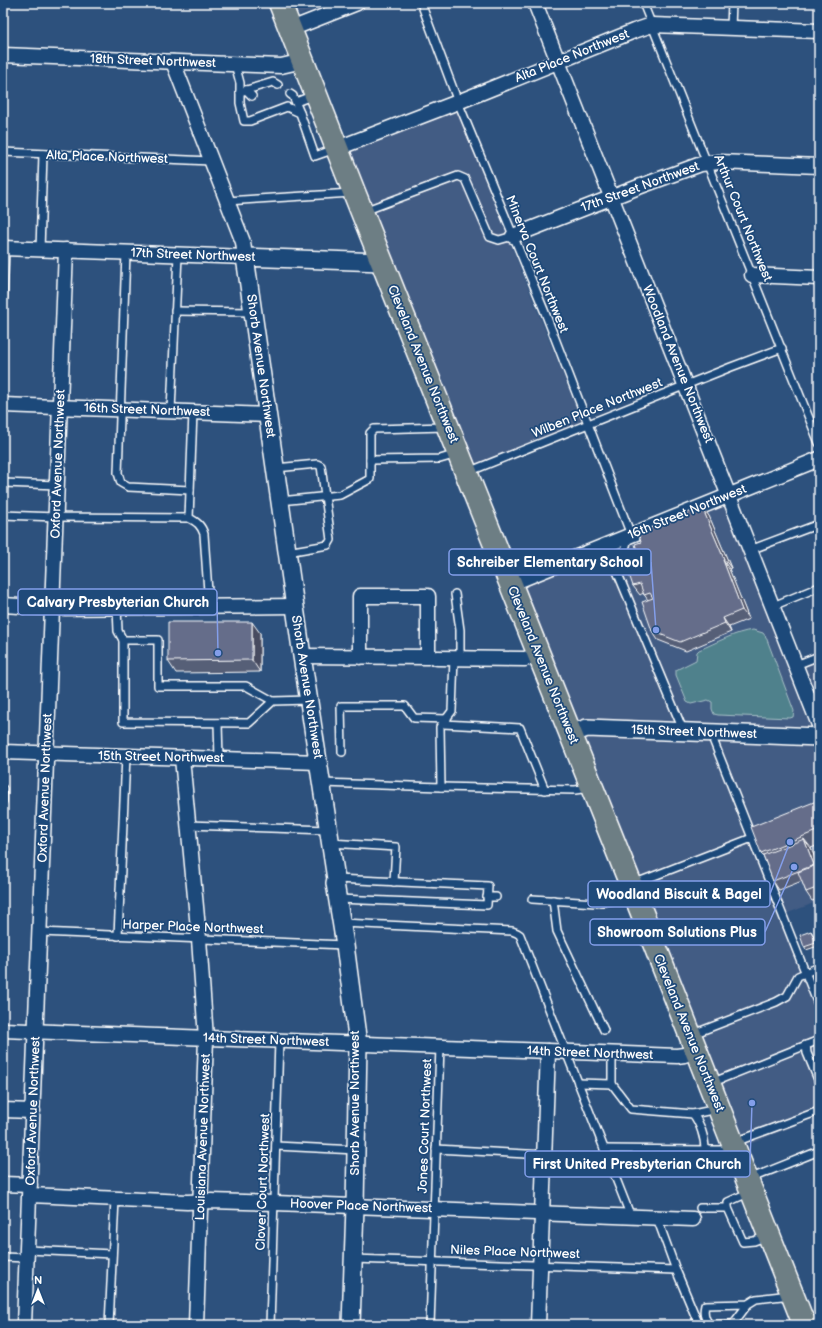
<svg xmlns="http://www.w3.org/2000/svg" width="822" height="1328" viewBox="0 0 822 1328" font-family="'Balsamiq Sans',sans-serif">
  <rect width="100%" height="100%" fill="#2d517d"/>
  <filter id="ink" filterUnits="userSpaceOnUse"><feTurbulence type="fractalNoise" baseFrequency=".025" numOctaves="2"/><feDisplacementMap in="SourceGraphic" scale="8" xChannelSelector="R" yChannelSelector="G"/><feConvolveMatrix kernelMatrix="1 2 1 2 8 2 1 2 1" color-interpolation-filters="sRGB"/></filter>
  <g filter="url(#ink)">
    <g fill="#425c84">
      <polygon points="294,3 331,3 299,15"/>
      <polygon points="456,108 582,422 473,465 349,150"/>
      <polygon points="729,495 796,664 819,656 819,901 783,915 819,1007 819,1116 735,1150 510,584"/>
    </g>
    <path fill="#4f818c" stroke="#a7c0c6" d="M753,630L763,633L766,637L794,711L793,717L790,718L718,715L714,714L712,709V702L708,700L691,704L687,702L676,675V670L696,660L697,652L699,650C716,643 735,632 753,630Z"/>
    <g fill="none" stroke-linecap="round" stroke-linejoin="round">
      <defs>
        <g id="service">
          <polyline points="421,3 458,102 544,310 631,535 627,542 618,573"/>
          <polyline points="643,3 819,443"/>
          <polyline points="731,27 732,3"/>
          <polyline points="235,64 240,83 240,103 244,121 250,121 287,107 300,113 315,156 335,149"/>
          <polyline points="246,90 252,96"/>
          <polyline points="240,92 273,82 278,85"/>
          <polyline points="290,94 293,96 300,113"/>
          <polyline points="296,102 314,95"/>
          <polyline points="3,152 211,161"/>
          <polyline points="227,201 352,193"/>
          <polyline points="364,211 458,176 465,179 490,237 499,240 513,236"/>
          <polyline points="40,250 43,154"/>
          <polyline points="126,253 118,473 121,483 128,487 190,490"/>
          <polyline points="3,305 5,248"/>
          <polyline points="175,311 253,312"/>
          <polyline points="171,411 178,255"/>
          <polyline points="370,460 440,459 457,454"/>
          <polyline points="276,468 317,464 321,466 331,540 328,545 287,552"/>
          <polyline points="468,472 731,367 782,348"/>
          <polyline points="3,483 58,485"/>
          <polyline points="280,501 340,495 370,479 370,433 374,429 445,427"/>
          <path d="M3,515L56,517L189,518C197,522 201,525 204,534L209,606"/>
          <polyline points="189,518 193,412"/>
          <polyline points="606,545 683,730"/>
          <polyline points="750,550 819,524"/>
          <polyline points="455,594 460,630 460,658"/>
          <polyline points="773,606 819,587"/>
          <polyline points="117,607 118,631 123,640"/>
          <polyline points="796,665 819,656"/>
          <polyline points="273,701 246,686 158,686 158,640 123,640 123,722 249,723 273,701 309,700"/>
          <polyline points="218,723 219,759"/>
          <polyline points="443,724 520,728 545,790"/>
          <polyline points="710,732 819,1007"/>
          <polyline points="342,752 341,706 405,706 414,718 447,719"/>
          <polyline points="322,783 441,787 440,727 452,711 454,658"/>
          <polyline points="441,787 575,790 590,788"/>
          <polyline points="3,789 3,801"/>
          <polyline points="188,825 328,830"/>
          <polyline points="330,843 396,847 394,882"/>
          <polyline points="336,879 488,886 487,905 338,899"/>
          <polyline points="633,884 752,838"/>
          <polyline points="487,897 496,897"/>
          <polyline points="532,899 596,903 634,897"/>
          <polyline points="553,900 557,931 604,1030"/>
          <polyline points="342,923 512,931 517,933 520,935 631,1217"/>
          <polyline points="40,932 345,945"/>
          <polyline points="118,936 126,756"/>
          <polyline points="693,1034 776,1002 787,996 798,976 819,967"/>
          <polyline points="806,1045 807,1053 819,1082"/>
          <polyline points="578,1083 612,1084"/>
          <polyline points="711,1083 819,1040"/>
          <polyline points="693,1114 717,1109"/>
          <polyline points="735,1142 819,1111"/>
          <polyline points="276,1146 356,1150"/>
          <polyline points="436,1149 545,1155"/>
          <path d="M604,1149L705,1150C705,1138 700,1123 693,1114L631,1109L612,1084V1054"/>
          <polyline points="705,1150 732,1150"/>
          <polyline points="749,1179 819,1151"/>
          <polyline points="750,1192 728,1202 728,1208 743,1242 754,1241 767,1236"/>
          <polyline points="700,1208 728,1208"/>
          <polyline points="657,1218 676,1270 699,1325"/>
          <polyline points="28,1250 112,1254"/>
          <polyline points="3,1257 27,1258"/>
          <polyline points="353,1259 676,1270"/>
          <path d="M748,1304L705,1305C703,1313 704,1319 710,1325L733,1324L748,1304L756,1299L790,1295"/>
          <polyline points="109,1325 115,1199"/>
          <polyline points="270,1325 279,1041"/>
          <polyline points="430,1325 440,1047"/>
        </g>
        <g id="minor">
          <polyline points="535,3 819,725"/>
          <polyline points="291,29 357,3"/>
          <polyline points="3,55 281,66 303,61"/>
          <polyline points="338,148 458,102 634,31 652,25 819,31"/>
          <polyline points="513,236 641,186 701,164 719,162 819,166"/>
          <polyline points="3,248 245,257 243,242 173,62"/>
          <polyline points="752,275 819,278"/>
          <polyline points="3,405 268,415"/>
          <polyline points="510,584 819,459"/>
          <polyline points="3,605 52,608 295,606"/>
          <polyline points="302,656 428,657 428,596 360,596 360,657"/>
          <polyline points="437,658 525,659 538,655"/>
          <polyline points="3,752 319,762"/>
          <polyline points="182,758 199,939 206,1038 196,1325"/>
          <polyline points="3,1030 677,1056 684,1055 696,1051"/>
          <polyline points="3,1110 33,1111"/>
          <polyline points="3,1184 30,1185"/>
          <polyline points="30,1195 187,1202 211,1201 275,1203 693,1219"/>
          <polyline points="24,1325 66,250"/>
          <polyline points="538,1325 548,1051"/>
        </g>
        <g id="tertiary">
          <polyline points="570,734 587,728 819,737"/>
          <polyline points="351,1325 355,1206 358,1044 345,945 335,883 336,879 302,656 245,257 382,262"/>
        </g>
        <polyline id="primary" points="280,3 354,192 631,885 802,1319 807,1325"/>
      </defs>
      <use href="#service" stroke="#fff" stroke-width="10"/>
      <use href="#minor" stroke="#fff" stroke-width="17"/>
      <use href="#tertiary" stroke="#fff" stroke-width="20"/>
      <use href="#primary" stroke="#fff" stroke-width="25"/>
      <use href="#service" stroke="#1f4a7a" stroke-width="7"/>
      <use href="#minor" stroke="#1f4a7a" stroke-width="14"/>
      <use href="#tertiary" stroke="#1f4a7a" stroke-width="17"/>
      <use href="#primary" stroke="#6d7e84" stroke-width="22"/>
    </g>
    <g fill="#575e77" stroke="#fff">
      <polygon points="702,507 709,516 731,568 729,569 749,619 729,627 731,632 686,651 658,640 652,631 648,600 643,593 640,595 633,586 638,554 641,542"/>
      <polygon points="260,633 260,672 176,673 168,661"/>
      <polygon points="819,800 819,845 811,848 817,865 819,864 819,899 812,901 806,892 802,881 779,890 773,881 763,855 761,853"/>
      <polygon points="813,934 818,946 806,950 804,947"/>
    </g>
    <g fill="#474c61" stroke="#fff">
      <polygon points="702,507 709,516 731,568 724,559"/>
      <polygon points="723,560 729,569 749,619 742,610"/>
      <polygon points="723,618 729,627 731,632 725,623"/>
      <polygon points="252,622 260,633 260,672 252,660"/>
      <polygon points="804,839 811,848 819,869 819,871 814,865"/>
      <polygon points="811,931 813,934 818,946 816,943"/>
    </g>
    <g fill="#656d8a" stroke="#fff">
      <polygon points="702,507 724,559 723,560 742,610 723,618 725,623 680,642 652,631 642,602 653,598 650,593 644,595 640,584 633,586 624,560 638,554 635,544 641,542 638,533"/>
      <polygon points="168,622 252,622 252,660 168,661"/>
      <polygon points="819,800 819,830 761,853 751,827"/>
      <polygon points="804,839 814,865 773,881 763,855"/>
      <polygon points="819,864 819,887 806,892 798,872"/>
      <polygon points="811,931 816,943 804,947 800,935"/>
      <polygon points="819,972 819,984 817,985 813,974"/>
    </g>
  </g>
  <g text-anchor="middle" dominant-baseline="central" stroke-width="3.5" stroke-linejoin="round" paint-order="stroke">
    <g font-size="13" fill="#fff" stroke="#1f4a7a">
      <text transform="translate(572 56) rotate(-22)">Alta Place Northwest</text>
      <text transform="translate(153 61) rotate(2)">18th Street Northwest</text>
      <text transform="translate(107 157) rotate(2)">Alta Place Northwest</text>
      <text transform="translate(640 187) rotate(-20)">17th Street Northwest</text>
      <text transform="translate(743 218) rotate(68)">Arthur Court Northwest</text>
      <text transform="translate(193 255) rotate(2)">17th Street Northwest</text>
      <text transform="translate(537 264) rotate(68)">Minerva Court Northwest</text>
      <text transform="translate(423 364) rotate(68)">Cleveland Avenue Northwest</text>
      <text transform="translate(678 364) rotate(68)">Woodland Avenue Northwest</text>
      <text transform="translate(261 366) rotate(82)">Shorb Avenue Northwest</text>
      <text transform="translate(597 408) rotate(-22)">Wilben Place Northwest</text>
      <text transform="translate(147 410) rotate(2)">16th Street Northwest</text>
      <text transform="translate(58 464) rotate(-88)">Oxford Avenue Northwest</text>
      <text transform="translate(687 512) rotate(-22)">16th Street Northwest</text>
      <text transform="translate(543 665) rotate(68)">Cleveland Avenue Northwest</text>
      <text transform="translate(307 687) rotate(81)">Shorb Avenue Northwest</text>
      <text transform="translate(694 732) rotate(2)">15th Street Northwest</text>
      <text transform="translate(161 757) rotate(1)">15th Street Northwest</text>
      <text transform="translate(45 788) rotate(-88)">Oxford Avenue Northwest</text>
      <text transform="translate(193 927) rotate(2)">Harper Place Northwest</text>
      <text transform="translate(689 1033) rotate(68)">Cleveland Avenue Northwest</text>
      <text transform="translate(266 1040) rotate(2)">14th Street Northwest</text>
      <text transform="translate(590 1053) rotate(2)">14th Street Northwest</text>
      <text transform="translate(355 1103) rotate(-90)">Shorb Avenue Northwest</text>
      <text transform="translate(33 1111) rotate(-88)">Oxford Avenue Northwest</text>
      <text transform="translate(425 1126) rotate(-88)">Jones Court Northwest</text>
      <text transform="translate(203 1137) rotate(-88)">Louisiana Avenue Northwest</text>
      <text transform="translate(263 1182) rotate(-88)">Clover Court Northwest</text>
      <text transform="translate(361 1206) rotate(2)">Hoover Place Northwest</text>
      <text transform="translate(515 1252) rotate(2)">Niles Place Northwest</text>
    </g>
  </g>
  <path fill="none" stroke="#839eea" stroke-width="1.5" d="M656 630L651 562M218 653L217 602M790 842L770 894M794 867L765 932M752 1103L750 1164"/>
  <g fill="#839eea" stroke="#1f4a7a" stroke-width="1.5">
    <circle cx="656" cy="630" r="4"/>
    <circle cx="218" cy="653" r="4"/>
    <circle cx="790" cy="842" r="4"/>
    <circle cx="794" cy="867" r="4"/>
    <circle cx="752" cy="1103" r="4"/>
  </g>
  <g fill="#1f4a7a" stroke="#839eea" stroke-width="1.5">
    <rect x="449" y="549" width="202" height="26" rx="4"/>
    <rect x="18" y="589" width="199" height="26" rx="4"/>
    <rect x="588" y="881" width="182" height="26" rx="4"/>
    <rect x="590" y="919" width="175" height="26" rx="4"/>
    <rect x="525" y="1151" width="225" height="26" rx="4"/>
  </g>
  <g font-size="14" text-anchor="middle" font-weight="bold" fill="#fff">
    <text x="550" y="567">Schreiber Elementary School</text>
    <text x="118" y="607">Calvary Presbyterian Church</text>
    <text x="679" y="899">Woodland Biscuit &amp; Bagel</text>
    <text x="677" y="937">Showroom Solutions Plus</text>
    <text x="637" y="1169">First United Presbyterian Church</text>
  </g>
  <rect width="822" height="1328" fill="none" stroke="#1f4a7a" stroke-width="16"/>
  <rect x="8" y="8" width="806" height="1312" fill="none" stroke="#fff" stroke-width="1.5" filter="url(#ink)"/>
  <g transform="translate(38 1290)" stroke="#1f4a7a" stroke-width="3" paint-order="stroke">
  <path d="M0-3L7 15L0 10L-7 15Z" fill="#ffffff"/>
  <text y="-6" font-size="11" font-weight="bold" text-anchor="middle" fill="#ffffff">N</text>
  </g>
</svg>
